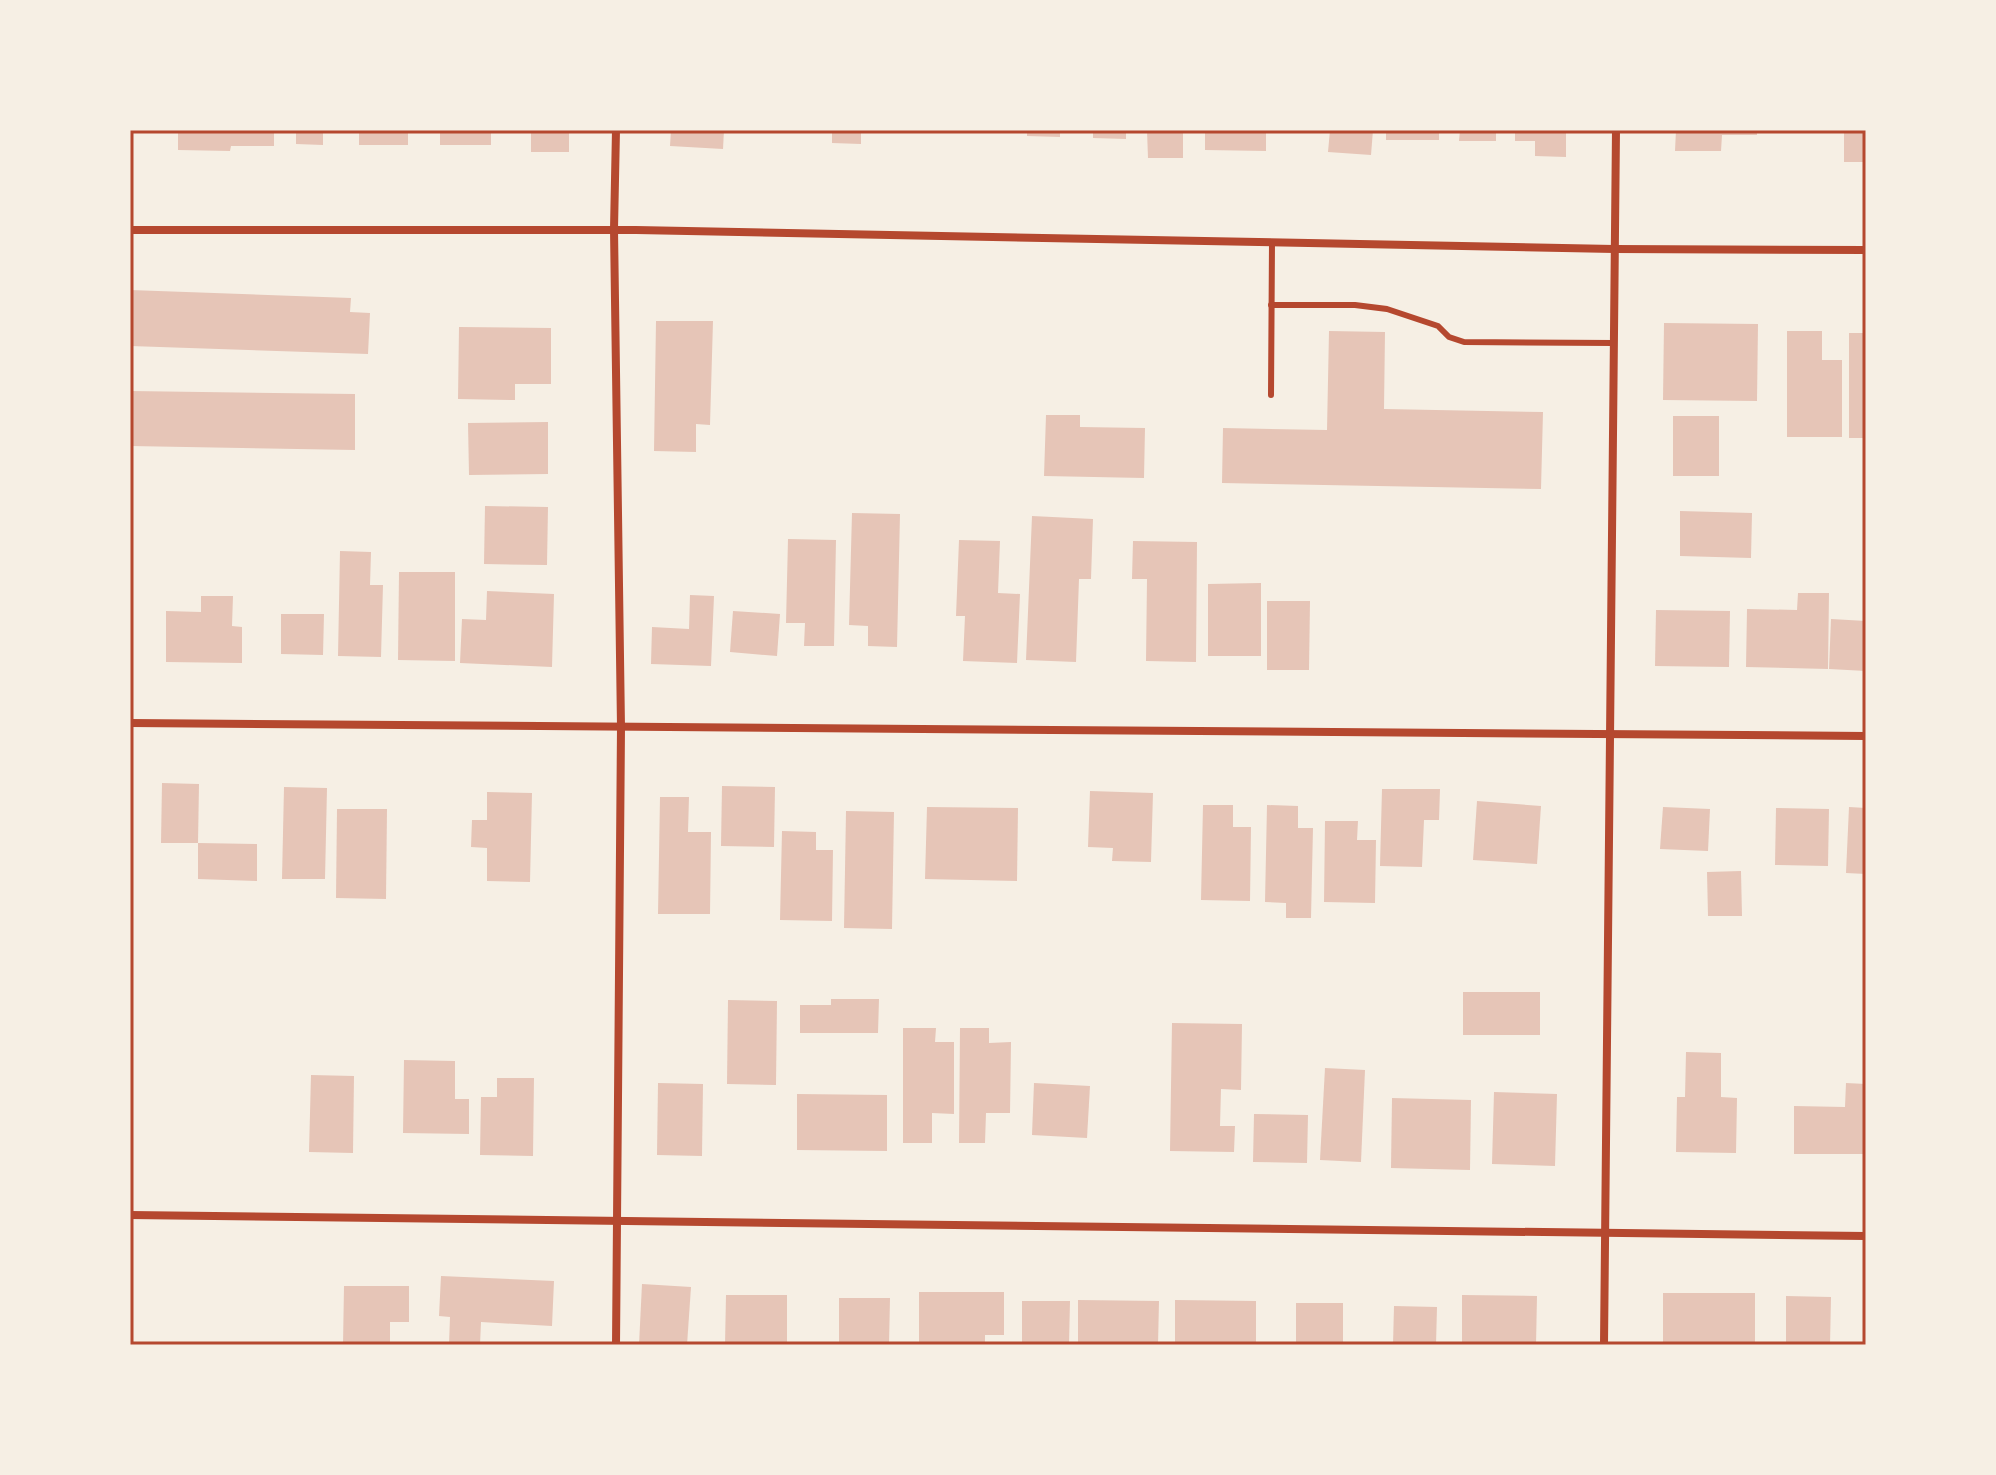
<svg xmlns="http://www.w3.org/2000/svg" width="1996" height="1475" viewBox="0 0 1996 1475" font-family="Manrope,sans-serif">
  <rect width="100%" height="100%" fill="#f6efe4"/>
  <g fill="#e6c5b7">
    <polygon points="178,130 274,130 274,146 231,146 230,151 178,150"/>
    <polygon points="296,130 323,130 323,145 296,144"/>
    <rect x="359" y="130" width="49" height="15"/>
    <rect x="440" y="130" width="51" height="15"/>
    <polygon points="514,130 569,130 569,152 531,152 531,133 514,133"/>
    <polygon points="671,130 724,130 723,149 670,146"/>
    <polygon points="832,130 861,130 861,144 832,143"/>
    <polygon points="1027,130 1060,130 1060,137 1027,136"/>
    <polygon points="1093,130 1126,130 1126,139 1093,138"/>
    <polygon points="1147,130 1183,130 1183,158 1148,158"/>
    <polygon points="1205,130 1266,130 1266,151 1205,150"/>
    <polygon points="1330,130 1373,130 1371,155 1328,152"/>
    <rect x="1386" y="130" width="53" height="10"/>
    <polygon points="1460,130 1496,130 1496,141 1459,141"/>
    <polygon points="1515,130 1566,130 1566,157 1535,156 1535,141 1515,141"/>
    <polygon points="1676,130 1757,130 1757,135 1722,135 1721,151 1675,151"/>
    <rect x="1844" y="130" width="22" height="32"/>
    <polygon points="130,290 351,298 350,312 370,313 368,354 130,346"/>
    <polygon points="656,321 713,321 710,425 696,424 696,452 654,451"/>
    <polygon points="1664,323 1758,324 1757,401 1663,400"/>
    <polygon points="459,327 551,328 551,384 515,384 515,400 458,399"/>
    <polygon points="1329,331 1385,332 1384,409 1543,412 1541,489 1222,483 1223,428 1327,430"/>
    <polygon points="1787,331 1822,331 1822,360 1842,360 1842,437 1787,437"/>
    <rect x="1849" y="333" width="17" height="105"/>
    <polygon points="130,391 355,394 355,450 130,446"/>
    <polygon points="1046,415 1080,415 1080,427 1145,428 1144,478 1044,476"/>
    <rect x="1673" y="416" width="46" height="60"/>
    <polygon points="548,422 548,474 469,475 468,423"/>
    <polygon points="485,506 548,507 547,565 484,564"/>
    <polygon points="1680,511 1752,513 1751,558 1680,556"/>
    <polygon points="852,513 900,514 897,647 868,646 868,626 849,625"/>
    <polygon points="1032,516 1093,519 1091,579 1079,579 1076,662 1026,660"/>
    <polygon points="788,539 836,540 834,646 804,646 805,623 786,623"/>
    <polygon points="959,540 1000,541 998,593 1020,594 1017,663 963,661 965,616 956,616"/>
    <polygon points="1133,541 1197,542 1196,662 1146,661 1147,579 1132,579"/>
    <polygon points="340,551 371,552 370,585 383,585 381,657 338,656"/>
    <polygon points="399,572 455,572 455,661 398,660"/>
    <polygon points="1261,583 1261,656 1208,656 1208,584"/>
    <polygon points="487,591 554,594 552,667 460,663 462,619 486,620"/>
    <polygon points="1798,593 1829,593 1828,669 1746,667 1747,609 1797,610"/>
    <polygon points="690,595 714,596 711,666 651,664 652,627 689,629"/>
    <polygon points="201,596 233,596 232,626 242,627 242,663 166,662 166,611 201,612"/>
    <polygon points="1267,601 1310,601 1309,670 1267,670"/>
    <polygon points="1656,610 1730,611 1729,667 1655,666"/>
    <polygon points="733,611 780,614 777,656 730,652"/>
    <polygon points="281,614 324,614 323,655 281,654"/>
    <polygon points="1831,619 1866,621 1866,671 1829,669"/>
    <polygon points="162,783 199,784 198,843 161,843"/>
    <polygon points="722,786 775,787 774,847 721,846"/>
    <polygon points="284,787 327,788 325,879 282,879"/>
    <polygon points="1382,789 1440,789 1439,820 1424,820 1422,867 1380,866"/>
    <polygon points="1090,791 1153,793 1151,862 1112,861 1113,848 1088,847"/>
    <polygon points="487,792 532,793 530,882 487,881 487,848 471,847 472,820 487,820"/>
    <polygon points="660,797 689,797 688,832 711,832 710,914 658,914"/>
    <polygon points="1477,801 1541,806 1537,864 1473,860"/>
    <polygon points="1203,805 1233,805 1233,827 1251,827 1250,901 1201,900"/>
    <polygon points="1267,805 1298,806 1298,828 1313,828 1311,918 1286,918 1286,903 1265,902"/>
    <polygon points="927,807 1018,808 1017,881 925,879"/>
    <polygon points="1663,807 1710,809 1708,851 1660,849"/>
    <polygon points="1849,807 1866,808 1866,874 1846,873"/>
    <polygon points="1776,808 1829,809 1828,866 1775,865"/>
    <polygon points="337,809 387,809 386,899 336,898"/>
    <polygon points="846,811 894,812 892,929 844,928"/>
    <polygon points="1325,821 1358,821 1357,840 1376,840 1375,903 1324,902"/>
    <polygon points="782,831 816,832 816,850 833,850 832,921 780,920"/>
    <polygon points="198,843 257,844 257,881 198,879"/>
    <polygon points="1741,871 1742,916 1708,916 1707,872"/>
    <rect x="1463" y="992" width="77" height="43"/>
    <polygon points="831,999 879,999 878,1033 800,1033 800,1005 831,1005"/>
    <polygon points="728,1000 777,1001 776,1085 727,1084"/>
    <polygon points="1172,1023 1242,1024 1241,1090 1221,1089 1220,1126 1235,1126 1234,1152 1170,1151"/>
    <polygon points="903,1028 936,1028 935,1042 954,1042 954,1114 932,1113 932,1143 903,1143"/>
    <polygon points="960,1028 989,1028 989,1043 1011,1042 1010,1113 986,1113 985,1143 959,1143"/>
    <polygon points="1686,1052 1721,1053 1721,1097 1737,1098 1736,1153 1676,1152 1677,1097 1685,1097"/>
    <polygon points="404,1060 455,1061 455,1099 469,1099 469,1134 403,1133"/>
    <polygon points="1325,1068 1365,1070 1361,1162 1320,1160"/>
    <polygon points="311,1075 354,1076 353,1153 309,1152"/>
    <polygon points="497,1078 534,1078 533,1156 480,1155 481,1097 497,1097"/>
    <polygon points="658,1083 703,1084 702,1156 657,1155"/>
    <polygon points="1034,1083 1090,1086 1087,1138 1032,1135"/>
    <polygon points="1846,1083 1866,1084 1866,1154 1794,1154 1794,1106 1845,1107"/>
    <polygon points="1494,1092 1557,1094 1555,1166 1492,1164"/>
    <polygon points="797,1094 887,1095 887,1151 797,1150"/>
    <polygon points="1392,1098 1471,1100 1470,1170 1391,1168"/>
    <polygon points="1254,1114 1308,1115 1307,1163 1253,1162"/>
    <polygon points="441,1276 554,1281 552,1326 481,1322 480,1345 449,1345 450,1317 439,1316"/>
    <polygon points="642,1284 691,1287 687,1345 639,1345"/>
    <polygon points="344,1286 409,1286 409,1322 390,1322 390,1345 343,1345"/>
    <polygon points="919,1292 1004,1292 1004,1335 985,1335 985,1345 919,1345"/>
    <rect x="1663" y="1293" width="92" height="52"/>
    <polygon points="726,1295 787,1295 787,1345 725,1345"/>
    <polygon points="1462,1295 1537,1296 1536,1345 1462,1345"/>
    <polygon points="1786,1296 1831,1297 1830,1345 1786,1345"/>
    <polygon points="839,1298 890,1298 889,1345 839,1345"/>
    <polygon points="1078,1300 1159,1301 1158,1345 1078,1345"/>
    <polygon points="1175,1300 1256,1301 1256,1345 1175,1345"/>
    <polygon points="1022,1301 1070,1301 1069,1345 1022,1345"/>
    <rect x="1296" y="1303" width="47" height="42"/>
    <polygon points="1394,1306 1437,1307 1436,1345 1393,1345"/>
  </g>
  <g fill="none" stroke-linecap="round" stroke-linejoin="round">
    <g stroke="#b5482f" stroke-width="6">
      <polyline points="1271,305 1355,305 1387,309 1438,326 1449,337 1464,342 1614,343"/>
      <polyline points="1271,395 1272,242"/>
    </g>
    <g stroke="#b5482f" stroke-width="8">
      <polyline points="130,230 636,230 1614,249 1866,250"/>
      <polyline points="130,723 1866,736"/>
      <polyline points="130,1215 1866,1236"/>
      <polyline points="616,1345 621,727 614,229 616,130"/>
      <polyline points="1604,1345 1616,130"/>
    </g>
  </g>
  <rect width="1996" height="1475" fill="none" stroke="#f6efe4" stroke-width="264"/>
  <rect x="132" y="132" width="1732" height="1211" fill="none" stroke="#b5482f" stroke-width="3"/>
</svg>
